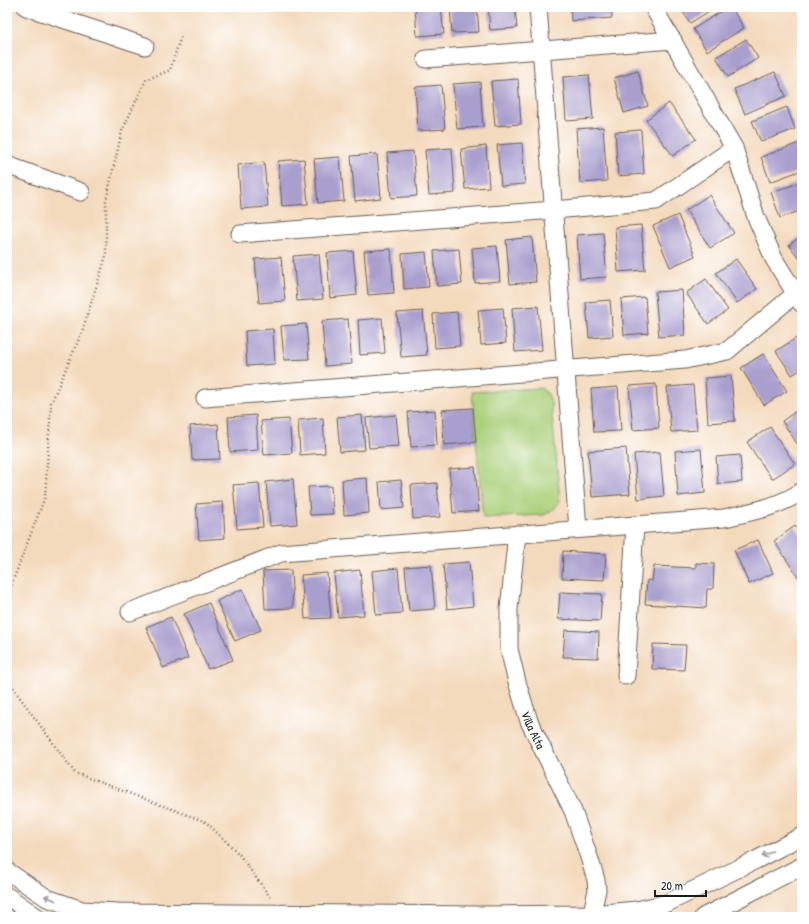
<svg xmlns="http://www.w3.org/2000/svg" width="809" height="924" viewBox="0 0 809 924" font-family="'Patrick Hand',sans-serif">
  <rect width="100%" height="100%" fill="#fff"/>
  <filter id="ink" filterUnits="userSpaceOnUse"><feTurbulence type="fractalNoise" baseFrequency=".025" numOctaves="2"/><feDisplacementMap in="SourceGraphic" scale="8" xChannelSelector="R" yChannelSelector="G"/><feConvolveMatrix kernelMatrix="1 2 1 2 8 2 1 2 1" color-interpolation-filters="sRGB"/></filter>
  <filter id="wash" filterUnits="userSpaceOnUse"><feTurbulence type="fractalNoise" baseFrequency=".012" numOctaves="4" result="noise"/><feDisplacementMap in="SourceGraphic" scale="16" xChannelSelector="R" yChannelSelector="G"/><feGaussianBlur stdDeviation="0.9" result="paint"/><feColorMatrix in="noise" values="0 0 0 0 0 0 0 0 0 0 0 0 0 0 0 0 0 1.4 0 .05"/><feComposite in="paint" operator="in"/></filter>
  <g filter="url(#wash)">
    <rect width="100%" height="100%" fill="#f4dabd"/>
    <polygon fill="#abd07a" stroke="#64764b" points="541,388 548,394 551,402 560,501 554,509 544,515 483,518 472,392"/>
    <g id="blocks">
      <g fill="#a99fce">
        <polygon points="415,7 441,7 444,34 417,36"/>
        <polygon points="450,7 477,7 479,32 452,33"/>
        <polygon points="488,7 515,7 517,28 490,30"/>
        <polygon points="570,7 611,7 612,18 571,21"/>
        <polygon points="680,7 716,7 690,23"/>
        <polygon points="728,7 731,7 744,28 707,51 693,29"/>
        <polygon points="746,39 758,58 728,77 716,57"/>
        <polygon points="638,71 648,106 624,113 614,78"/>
        <polygon points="775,72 786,96 745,114 734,89"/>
        <polygon points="589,75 593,119 566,121 563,77"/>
        <polygon points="518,79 521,124 495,126 491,81"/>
        <polygon points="480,82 483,127 457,129 453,84"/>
        <polygon points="441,85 445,129 418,131 415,87"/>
        <polygon points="669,103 696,139 673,156 646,120"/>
        <polygon points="787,107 795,129 761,142 752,121"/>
        <polygon points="603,127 607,181 580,183 576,129"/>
        <polygon points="641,130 644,174 618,176 615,132"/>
        <polygon points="802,142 802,170 770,182 761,157"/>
        <polygon points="522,143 525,184 501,186 497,145"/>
        <polygon points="486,146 489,187 465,189 461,149"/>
        <polygon points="452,148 455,193 429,195 425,150"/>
        <polygon points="413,151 417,196 391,198 387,153"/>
        <polygon points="377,154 381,198 355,201 351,156"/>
        <polygon points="340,157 344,201 318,203 314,159"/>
        <polygon points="304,159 308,204 282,206 278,161"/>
        <polygon points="264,162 268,207 241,209 238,165"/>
        <polygon points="802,182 802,210 780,218 771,192"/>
        <polygon points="709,195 734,233 710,248 686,210"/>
        <polygon points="678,215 695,256 670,267 653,226"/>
        <polygon points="641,225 645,270 618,272 615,227"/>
        <polygon points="603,233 607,277 580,279 577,235"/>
        <polygon points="802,235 802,262 789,245"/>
        <polygon points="532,237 536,282 510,284 506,240"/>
        <polygon points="497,246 500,281 475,283 472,248"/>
        <polygon points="391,249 394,293 368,295 364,251"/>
        <polygon points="459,249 462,284 437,286 434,251"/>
        <polygon points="353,251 357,295 330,298 327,253"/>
        <polygon points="426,252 429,287 404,289 402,254"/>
        <polygon points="319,254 323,299 297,301 293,256"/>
        <polygon points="281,257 285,301 259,303 255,259"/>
        <polygon points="736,259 757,289 737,303 716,273"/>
        <polygon points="706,279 728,310 708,324 686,293"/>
        <polygon points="682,290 685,335 659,337 655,292"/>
        <polygon points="645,297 648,333 624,335 621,299"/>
        <polygon points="610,300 613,336 589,338 586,302"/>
        <polygon points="538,306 542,350 515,352 512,308"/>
        <polygon points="503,308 506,343 481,345 478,310"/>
        <polygon points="423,311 427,355 401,357 397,313"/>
        <polygon points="457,312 460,346 435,348 433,314"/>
        <polygon points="382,318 385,353 360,355 358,320"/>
        <polygon points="348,319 352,364 325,366 322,321"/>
        <polygon points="306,324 309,359 284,360 281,326"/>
        <polygon points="273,329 275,364 247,366 245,331"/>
        <polygon points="796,338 802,347 802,369 792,375 776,351"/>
        <polygon points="763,354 787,391 764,405 741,368"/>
        <polygon points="731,376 735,421 708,423 705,378"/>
        <polygon points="656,384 659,428 633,430 629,386"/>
        <polygon points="693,385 697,430 671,432 667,387"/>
        <polygon points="618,387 621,431 594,432 591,389"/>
        <polygon points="802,407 802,451 782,421"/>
        <polygon points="473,408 476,442 444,445 442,410"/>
        <polygon points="435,410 437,445 411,447 408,412"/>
        <polygon points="256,415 258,450 230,452 228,417"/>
        <polygon points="362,415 365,450 340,452 337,417"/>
        <polygon points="396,415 399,446 369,448 366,418"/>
        <polygon points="323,418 325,453 300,455 298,420"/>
        <polygon points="289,419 292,453 264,455 261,421"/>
        <polygon points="218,424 220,459 192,460 190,426"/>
        <polygon points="770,427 795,464 772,479 747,442"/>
        <polygon points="626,448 630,494 592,497 588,451"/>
        <polygon points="701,449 705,493 678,496 675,451"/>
        <polygon points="660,452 664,496 638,499 634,454"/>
        <polygon points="740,455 742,482 718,484 716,457"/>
        <polygon points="475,467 479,511 453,513 449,469"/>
        <polygon points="367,478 369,513 344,515 342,480"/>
        <polygon points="293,479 297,524 270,526 266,482"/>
        <polygon points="401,480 404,508 381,510 379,482"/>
        <polygon points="259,483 263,527 237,529 233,485"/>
        <polygon points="437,483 440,517 413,519 411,485"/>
        <polygon points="331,486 333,514 310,515 308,487"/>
        <polygon points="223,502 225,538 199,540 196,504"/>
        <polygon points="795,526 802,536 802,575 798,577 774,541"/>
        <polygon points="758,540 773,573 749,584 734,550"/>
        <polygon points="563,551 606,554 604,580 562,578"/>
        <polygon points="469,562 473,606 447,609 443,564"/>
        <polygon points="696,563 714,564 713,589 707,589 706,608 645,604 647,580 652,581 654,566 696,568"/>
        <polygon points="431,565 435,609 409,611 405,567"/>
        <polygon points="398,568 402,613 376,615 372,571"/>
        <polygon points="291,570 293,608 265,609 263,571"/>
        <polygon points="360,570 364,615 338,617 334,573"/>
        <polygon points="327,573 331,618 305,619 301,575"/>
        <polygon points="242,589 261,630 235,641 217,601"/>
        <polygon points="560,592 602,594 600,621 558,619"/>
        <polygon points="209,603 233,660 208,669 184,614"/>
        <polygon points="171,617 188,658 163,668 146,627"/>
        <polygon points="565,630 599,632 598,658 563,657"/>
        <polygon points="653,644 686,645 684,670 652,669"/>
      </g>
    </g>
  </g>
  <g filter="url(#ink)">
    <use href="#blocks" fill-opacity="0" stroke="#685e54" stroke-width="1"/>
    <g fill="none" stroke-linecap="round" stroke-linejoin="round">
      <defs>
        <g id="street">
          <polyline points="26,7 145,46"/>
          <polyline points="538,7 578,529"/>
          <polyline points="653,7 734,148 756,217 774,259 802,304"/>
          <polyline points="426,59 673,40"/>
          <polyline points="7,165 81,192"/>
          <polyline points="240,234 554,210 656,201 734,148"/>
          <polyline points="205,398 685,360 727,351 795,294"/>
          <path id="s1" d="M517,534L509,609V649L517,682L529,721L573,811L589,857L596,880L597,890L591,917"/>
          <path d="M130,612L281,553L724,518C751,512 779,507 802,491"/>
          <polyline points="626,676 635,525"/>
          <polyline points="7,871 47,898 82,910 118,912 479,915 592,914 637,910 667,903 756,860 802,836"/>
          <polyline points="7,896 37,917"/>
          <polyline points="703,917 802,866"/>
        </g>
      </defs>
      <use href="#street" stroke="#685e54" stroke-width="19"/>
      <g stroke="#685e54" stroke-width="2.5" stroke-dasharray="1 3" stroke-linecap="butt">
        <polyline points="7,596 45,497 51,403 82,332 106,256 106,201 122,131 146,80 170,70 181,36"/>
        <polyline points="7,677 18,695 75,773 206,822 239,854 270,897"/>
      </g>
      <use href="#street" stroke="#fff" stroke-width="17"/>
    </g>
    <defs><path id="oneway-shaft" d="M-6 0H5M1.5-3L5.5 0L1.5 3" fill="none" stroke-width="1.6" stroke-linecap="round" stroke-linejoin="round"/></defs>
    <g stroke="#999">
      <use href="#oneway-shaft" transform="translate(767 854) rotate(152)"/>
      <use href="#oneway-shaft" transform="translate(50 898) rotate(-156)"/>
    </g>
  </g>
  <g text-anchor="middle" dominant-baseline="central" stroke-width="3" stroke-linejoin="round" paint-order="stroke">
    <g font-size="12" fill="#1c1c1c" stroke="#fff">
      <text stroke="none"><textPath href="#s1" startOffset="200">Villa Alta</textPath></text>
    </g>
  </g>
  <rect width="809" height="924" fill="none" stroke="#fff" stroke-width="24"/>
  <path d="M655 890v6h51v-6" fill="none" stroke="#1c1c1c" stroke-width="2"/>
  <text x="661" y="890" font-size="12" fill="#1c1c1c" stroke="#ffffff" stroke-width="3" paint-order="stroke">20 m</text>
</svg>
